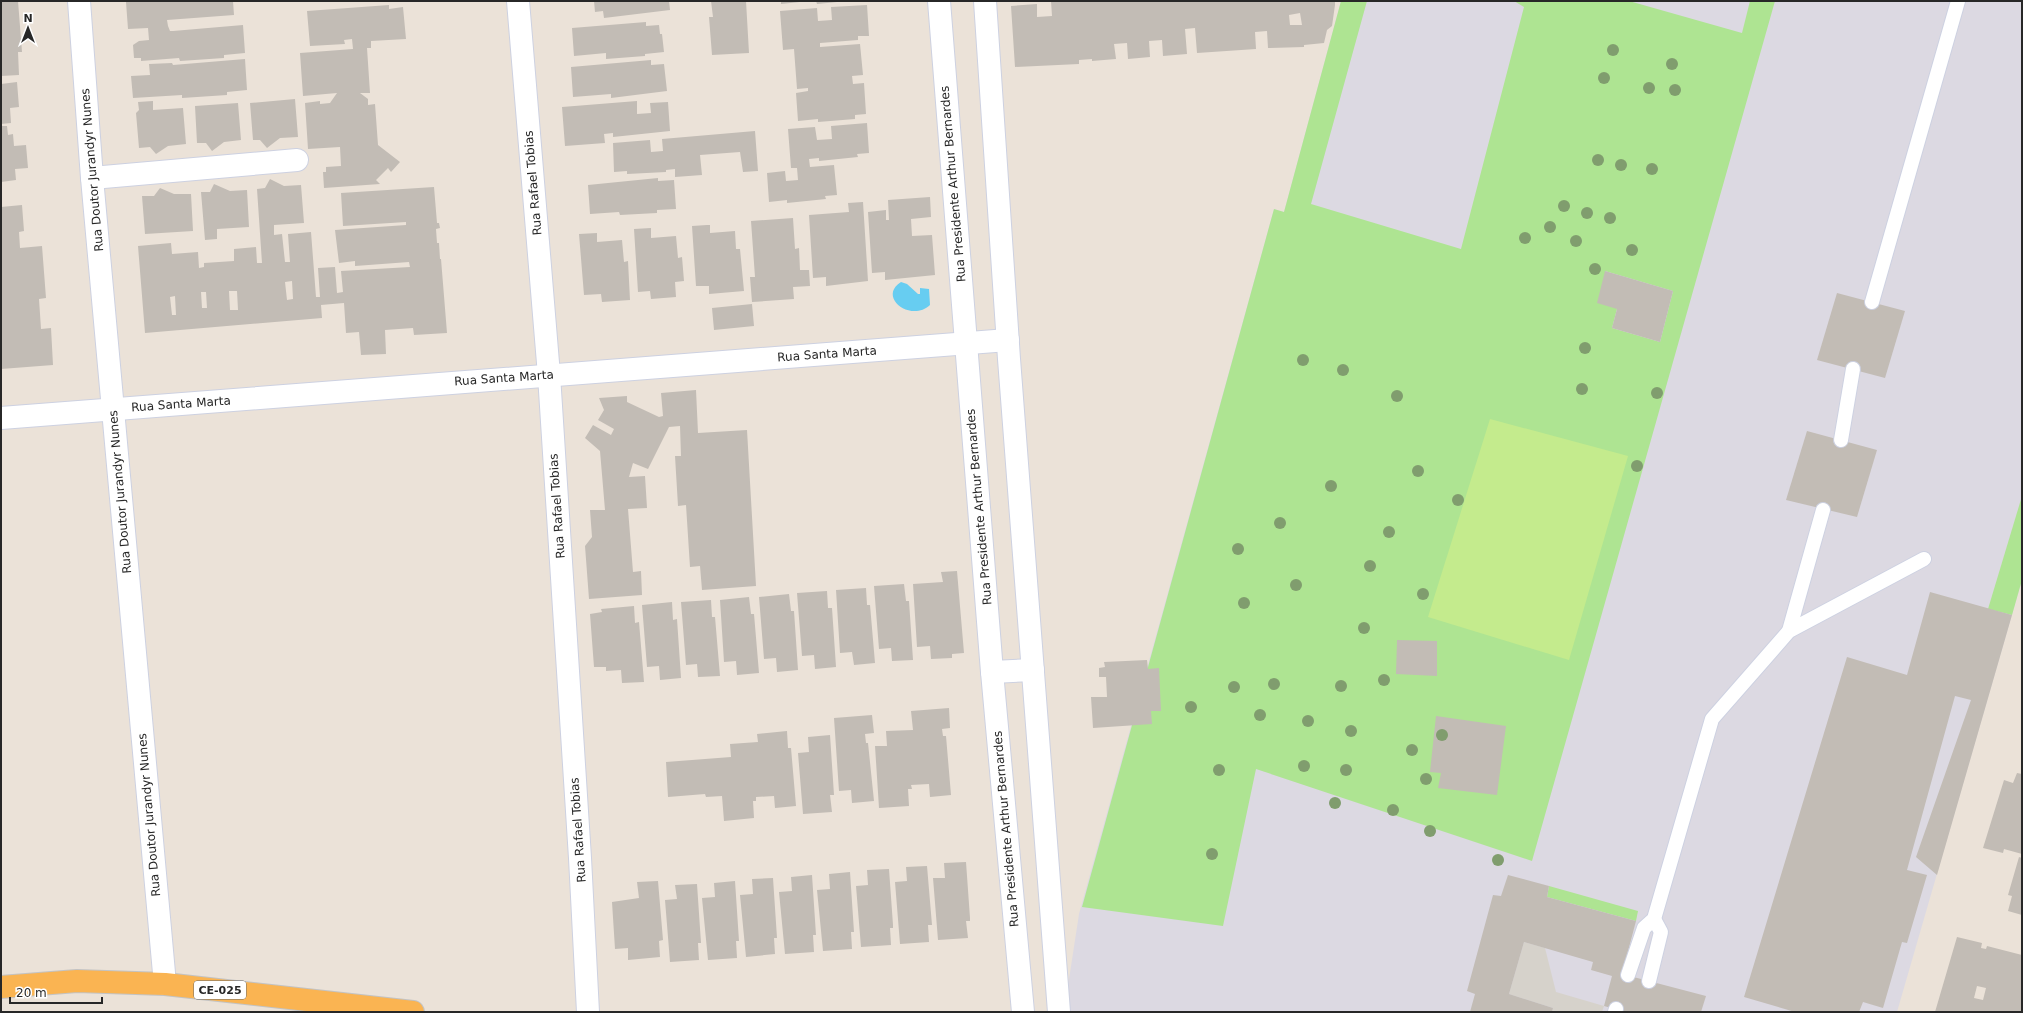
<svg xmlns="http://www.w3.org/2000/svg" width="2023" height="1013" viewBox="0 0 2023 1013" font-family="'DejaVu Sans',sans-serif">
  <rect width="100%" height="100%" fill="#ebe2d8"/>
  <polygon fill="#dcd9e2" points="1341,1 2022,1 2022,580 1897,1012 1064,1012 1079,914 1274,209 1284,212"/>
  <g fill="#aee492" fill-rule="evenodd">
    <path d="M1341,1H1367L1311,204L1461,249L1524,7L1514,1H1629L1742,33L1750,1H1775L1532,861L1256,769L1223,926L1082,907L1274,209L1284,212ZM1605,271L1673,291L1660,342L1612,328L1617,309Z"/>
    <polygon points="2022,496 2022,580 2012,615 1988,609"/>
    <polygon points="1549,886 1638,911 1636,921 1547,897"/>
  </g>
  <polygon fill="#c4eb8d" points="1490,419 1628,456 1569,660 1428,617"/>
  <polygon fill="#d6d2cb" points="1524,942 1545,948 1556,992 1604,1006 1602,1012 1552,1012 1553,1008 1509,994"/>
  <path fill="#67cdf1" d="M901,282L907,284L918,294H920V288L929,289L930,305C911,323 877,297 901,282Z"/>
  <g fill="#c2bcb5" fill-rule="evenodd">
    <polygon points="1,1 18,1 22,52 18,52 19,75 1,76"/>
    <polygon points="130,1 233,1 234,15 167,20 168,26 170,31 173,31 243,25 245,53 224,55 224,58 180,61 179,58 141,61 141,58 134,58 133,45 139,41 149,40 148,28 128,29 126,2"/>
    <polygon points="594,1 669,1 670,10 604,18 603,11 595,12"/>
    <polygon points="711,1 746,1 749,53 712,55 709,17 713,17"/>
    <polygon points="781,1 800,1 800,2 781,4"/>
    <polygon points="816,1 837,1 837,2 817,4"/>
    <path d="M1051,1H1335V5L1332,26L1327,30L1324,43L1304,45V47L1268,48L1267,31L1255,32L1256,49L1197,53L1195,28L1185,29L1187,54L1163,56L1162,40L1149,41L1150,57L1128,59L1127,43L1114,44L1116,59L1092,61V59L1079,60V64L1015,67L1011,6L1037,4V17L1052,16ZM1300,13L1302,25H1290L1289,15Z"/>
    <polygon points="389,5 389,9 403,7 406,39 371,41 371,48 367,48 370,93 360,93 368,99 368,105 375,104 378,145 400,162 391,172 388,168 376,180 380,184 324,188 323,172 326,172 326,167 341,166 340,147 308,149 305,103 320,101 320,104 330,103 337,93 303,96 300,53 353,49 352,39 344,40 345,44 310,46 307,11"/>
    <polygon points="867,5 869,36 858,36 858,40 820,43 820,47 860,44 863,75 852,76 853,84 864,83 866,114 855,115 855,119 818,122 818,119 798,121 796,93 808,91 808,88 797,89 794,49 783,50 780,11 817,8 818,21 832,20 831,7"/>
    <polygon points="646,22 646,26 659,25 660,34 662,34 664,52 645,54 645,56 606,59 606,53 574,56 572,28"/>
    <polygon points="245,59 247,90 227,92 227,95 182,98 182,95 133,98 131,76 150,75 149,64 172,63 173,65"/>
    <polygon points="651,60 651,65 664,64 667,91 611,98 611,94 573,97 571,67"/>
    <polygon points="17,82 19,107 10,108 11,123 1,124 1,84"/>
    <polygon points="295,99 298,137 280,138 267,148 260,140 253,140 250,103"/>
    <polygon points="153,101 153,110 183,108 186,144 168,146 156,154 150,147 139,148 136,113 139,110 138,102"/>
    <polygon points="637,101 637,114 651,113 650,103 668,102 670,131 613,137 613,133 604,134 605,143 565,146 562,107"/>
    <polygon points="238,103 241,140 224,142 212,151 206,143 197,143 195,106"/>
    <polygon points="867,123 869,153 857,154 858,157 819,161 819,158 809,159 810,167 834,165 837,195 825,196 826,199 787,203 787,200 769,202 767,173 785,171 786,181 798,180 797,168 791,168 788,129 815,127 817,140 832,139 831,126"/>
    <polygon points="1,126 7,126 8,135 13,134 14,146 26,145 28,168 15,169 16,180 1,182"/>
    <polygon points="755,131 758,171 743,172 740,152 700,155 702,175 675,177 675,169 666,170 666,172 627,174 627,171 614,172 613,143 650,140 651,152 663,151 662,139"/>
    <polygon points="658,178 658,181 674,180 676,209 657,210 657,213 620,215 619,212 590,214 588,185"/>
    <path d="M270,179L284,186L301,185L304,223L274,225V235L282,234L285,262H290L288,234L311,232L316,297H320L318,268L335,267L337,293L343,292L341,271L410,267L409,262L355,266V261L339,263L335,230L406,225V222L343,226L341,193L434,187L437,223H439L440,228L436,229L437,243H439L440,259H441L447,333L414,335L413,328L385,330L386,354L361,355L359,332L346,333L344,303L321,305L322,318L145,333L138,246L171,243L172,254L198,252L199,268L204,267V263L234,261V249L256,247L257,263H262L257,189L265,188ZM292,281L293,299L287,300L285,282ZM229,291H237L238,310H230ZM201,292H206L207,308H202ZM175,296L176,315H172L170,297Z"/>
    <polygon points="214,184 230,191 247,190 249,227 217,229 217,239 205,240 201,192 210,192"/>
    <polygon points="160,188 174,194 191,194 193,231 145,234 142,196 154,196"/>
    <polygon points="930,197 931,217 911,219 912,236 932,235 935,275 885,280 885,272 872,273 868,212 886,210 886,220 889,220 888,200"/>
    <polygon points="863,202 868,281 826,286 826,277 813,278 809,215 849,212 848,203"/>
    <polygon points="22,205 24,231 19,232 20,248 42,246 46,298 39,299 41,329 51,328 53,365 1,369 1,274 2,274 1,207"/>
    <polygon points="793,218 795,249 799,248 800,270 809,270 810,286 793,287 794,299 752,302 750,277 755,277 751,221"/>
    <polygon points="707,225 710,225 710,233 735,231 736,249 740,249 744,291 709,294 709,286 696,286 692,226"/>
    <polygon points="651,228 651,238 676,236 678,258 682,257 684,281 675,282 676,297 651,299 650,291 638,292 634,229"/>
    <polygon points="597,233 597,242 622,240 624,262 628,261 630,300 602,302 601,294 584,295 579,234"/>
    <polygon points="1605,271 1673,291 1660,342 1612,328 1617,309 1597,303"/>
    <polygon points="1837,293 1905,311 1885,378 1817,360"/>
    <polygon points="752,304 754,326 714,330 712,308"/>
    <polygon points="696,390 698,433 747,430 756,586 702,590 700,566 690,567 686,505 678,506 675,456 681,456 680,426 669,427 648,469 633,463 629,477 645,476 647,508 628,509 633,572 641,571 642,595 589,599 585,546 592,537 590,510 605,510 600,451 585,438 593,425 611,435 614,429 598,420 604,410 599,398 627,396 627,402 659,417 663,416 661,393"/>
    <polygon points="1807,431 1877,450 1857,517 1786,500"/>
    <polygon points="957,571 964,653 952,654 952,658 931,659 930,646 917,647 913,584 943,582 941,572"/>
    <polygon points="904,584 906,601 909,601 913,660 892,661 891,648 879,649 874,586"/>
    <polygon points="866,588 867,605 870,605 875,663 854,665 852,652 840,653 836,590"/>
    <polygon points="827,591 828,608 832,608 836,667 815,669 814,655 802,656 797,593"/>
    <polygon points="1930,592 2012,615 1937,875 1916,857 1971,700 1955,696 1907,870 1927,875 1907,943 1902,942 1883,1008 1863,1002 1859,1012 1795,1012 1744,997 1847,657 1907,675"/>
    <polygon points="789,594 791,611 794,611 798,670 777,672 776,658 764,659 759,597"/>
    <polygon points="749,597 751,614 754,614 759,673 737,675 736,661 724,662 720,600"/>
    <polygon points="711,600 712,617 715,617 720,676 698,677 697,664 686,665 681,602"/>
    <polygon points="672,602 673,620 677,619 681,678 660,680 659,666 647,667 642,605"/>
    <polygon points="634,606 635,623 639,622 644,682 622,683 621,670 606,671 606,667 594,667 590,614 602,612 601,609"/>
    <polygon points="1397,640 1437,641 1437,676 1396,674"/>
    <polygon points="1147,660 1148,669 1159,668 1161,711 1151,711 1152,724 1093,728 1091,697 1107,697 1106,677 1099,677 1099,668 1105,667 1104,662"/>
    <polygon points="949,708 950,728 942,729 943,736 946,736 951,795 930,797 929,784 911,785 912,789 908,789 909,806 879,808 875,746 887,746 886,731 913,730 911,711"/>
    <polygon points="872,715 874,733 865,734 866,743 868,743 874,801 852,803 851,790 839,791 834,718"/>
    <polygon points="1436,716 1506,726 1497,795 1438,788 1441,773 1430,772"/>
    <polygon points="787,731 788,748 791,748 796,806 775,808 774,796 756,797 756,801 753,801 754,818 724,821 722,796 706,797 705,794 668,797 666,762 731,757 730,744 758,742 757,734"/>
    <polygon points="830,735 834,795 830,795 832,812 803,814 798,753 809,752 808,737"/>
    <polygon points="2017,773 2022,774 2022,854 2004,849 2003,853 1983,848 2004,780 2013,783"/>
    <polygon points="2019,857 2022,858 2022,915 2008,911 2012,896 2008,895"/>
    <polygon points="966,862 970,918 970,921 966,921 968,938 938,940 933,878 945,878 944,863"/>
    <polygon points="927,866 932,925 928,925 929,942 900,944 895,882 907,881 906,867"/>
    <polygon points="889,869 893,925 893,928 890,928 891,945 861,947 856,886 868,885 867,870"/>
    <polygon points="850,872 854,932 851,932 852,949 823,951 817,890 830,889 829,874"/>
    <polygon points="812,875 816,935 813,935 814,952 785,954 779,892 792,891 791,877"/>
    <polygon points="1508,875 1549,886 1547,897 1636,921 1622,974 1706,996 1701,1012 1626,1012 1604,1006 1612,976 1591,970 1593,962 1524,942 1509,994 1553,1008 1552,1012 1470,1012 1475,994 1467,991 1493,895 1501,896"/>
    <polygon points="773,878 777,938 774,938 775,954 746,957 740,895 753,894 752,879"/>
    <polygon points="658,881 663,940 659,941 660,957 628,960 628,948 615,949 612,902 639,898 637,882"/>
    <polygon points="735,881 739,941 736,941 737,958 708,960 702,898 715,897 714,883"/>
    <polygon points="697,884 701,943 698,943 699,960 670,962 665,900 677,899 675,885"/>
    <path d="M1957,937L1982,943L1981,948L1986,949L1987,946L2022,955V1012H1935ZM1977,986L1986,988L1983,1000L1974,998Z"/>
  </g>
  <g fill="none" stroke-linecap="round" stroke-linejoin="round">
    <defs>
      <g id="service">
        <polyline points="1872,302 1958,1"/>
        <polyline points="1841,440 1853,369"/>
        <polyline points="1789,631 1823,510"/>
        <polyline points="1628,975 1644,928 1654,919 1712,719 1789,631 1924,559"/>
        <polyline points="1649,981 1661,932 1654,919"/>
        <polyline points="1615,1012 1616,1009"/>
      </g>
      <g id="minor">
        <polyline points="79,1 92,178 165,984"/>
        <polyline points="518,1 549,375 580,858 588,1012"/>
        <polyline points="939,1 992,672 1023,1012"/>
        <polyline points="985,1 1009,359 1059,1012"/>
        <polyline points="92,178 297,160"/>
        <polyline points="1,418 1008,340"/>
        <polyline points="992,672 1033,670"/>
      </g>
      <polyline id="trunk" points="1,987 77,981 165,984 413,1012"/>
    </defs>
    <use href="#service" stroke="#cdd1e1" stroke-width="16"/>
    <use href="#minor" stroke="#cdd1e1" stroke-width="24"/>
    <use href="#trunk" stroke="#c3c3c3" stroke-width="24"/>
    <use href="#service" stroke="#fff" stroke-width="14"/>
    <use href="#minor" stroke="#fff" stroke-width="22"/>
    <use href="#trunk" stroke="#fab452" stroke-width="22"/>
  </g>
  <g fill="#809d6e">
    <circle cx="1613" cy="50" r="6"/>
    <circle cx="1672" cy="64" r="6"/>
    <circle cx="1604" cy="78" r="6"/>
    <circle cx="1649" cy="88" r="6"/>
    <circle cx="1675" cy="90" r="6"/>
    <circle cx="1598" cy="160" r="6"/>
    <circle cx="1621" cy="165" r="6"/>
    <circle cx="1652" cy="169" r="6"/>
    <circle cx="1564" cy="206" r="6"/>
    <circle cx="1587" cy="213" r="6"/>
    <circle cx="1610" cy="218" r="6"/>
    <circle cx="1550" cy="227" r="6"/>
    <circle cx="1525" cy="238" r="6"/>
    <circle cx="1576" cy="241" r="6"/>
    <circle cx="1632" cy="250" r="6"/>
    <circle cx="1595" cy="269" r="6"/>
    <circle cx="1585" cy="348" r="6"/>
    <circle cx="1303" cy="360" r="6"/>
    <circle cx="1343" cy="370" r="6"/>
    <circle cx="1582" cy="389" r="6"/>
    <circle cx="1657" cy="393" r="6"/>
    <circle cx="1397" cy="396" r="6"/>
    <circle cx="1637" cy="466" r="6"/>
    <circle cx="1418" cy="471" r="6"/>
    <circle cx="1331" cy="486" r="6"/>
    <circle cx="1458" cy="500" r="6"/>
    <circle cx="1280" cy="523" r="6"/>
    <circle cx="1389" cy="532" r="6"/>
    <circle cx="1238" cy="549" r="6"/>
    <circle cx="1370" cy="566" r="6"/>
    <circle cx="1296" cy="585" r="6"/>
    <circle cx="1423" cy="594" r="6"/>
    <circle cx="1244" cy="603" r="6"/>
    <circle cx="1364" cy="628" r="6"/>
    <circle cx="1384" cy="680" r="6"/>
    <circle cx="1274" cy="684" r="6"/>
    <circle cx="1341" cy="686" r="6"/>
    <circle cx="1234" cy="687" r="6"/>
    <circle cx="1191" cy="707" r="6"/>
    <circle cx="1260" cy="715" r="6"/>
    <circle cx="1308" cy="721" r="6"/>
    <circle cx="1351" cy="731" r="6"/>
    <circle cx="1442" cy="735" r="6"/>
    <circle cx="1412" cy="750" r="6"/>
    <circle cx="1304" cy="766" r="6"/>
    <circle cx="1219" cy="770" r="6"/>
    <circle cx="1346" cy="770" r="6"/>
    <circle cx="1426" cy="779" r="6"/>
    <circle cx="1335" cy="803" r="6"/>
    <circle cx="1393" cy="810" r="6"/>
    <circle cx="1430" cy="831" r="6"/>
    <circle cx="1212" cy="854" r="6"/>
    <circle cx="1498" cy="860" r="6"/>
  </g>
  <g text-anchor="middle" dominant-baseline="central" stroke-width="3" stroke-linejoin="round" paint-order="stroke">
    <rect fill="#fff" stroke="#686868" stroke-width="1" x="194" y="981" width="52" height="18" rx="3"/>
    <g font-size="11" font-weight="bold" fill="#272727">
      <text x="220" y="990">CE-025</text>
    </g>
    <g font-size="12" fill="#272727" stroke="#fff">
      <text transform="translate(92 170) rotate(-95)">Rua Doutor Jurandyr Nunes</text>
      <text transform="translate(533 183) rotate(-95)">Rua Rafael Tobias</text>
      <text transform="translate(953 184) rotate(-95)">Rua Presidente Arthur Bernardes</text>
      <text transform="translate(827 354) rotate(-4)">Rua Santa Marta</text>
      <text transform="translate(504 378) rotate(-4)">Rua Santa Marta</text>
      <text transform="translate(181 404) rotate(-4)">Rua Santa Marta</text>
      <text transform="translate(120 492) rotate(-95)">Rua Doutor Jurandyr Nunes</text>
      <text transform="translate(557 506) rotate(-94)">Rua Rafael Tobias</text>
      <text transform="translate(979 507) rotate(-95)">Rua Presidente Arthur Bernardes</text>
      <text transform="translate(149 815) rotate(-95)">Rua Doutor Jurandyr Nunes</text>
      <text transform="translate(1006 829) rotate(-95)">Rua Presidente Arthur Bernardes</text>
      <text transform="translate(578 830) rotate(-94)">Rua Rafael Tobias</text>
    </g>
  </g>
  <rect width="2023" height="1013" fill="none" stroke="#272727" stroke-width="4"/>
  <g transform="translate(28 28)" stroke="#ffffff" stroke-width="3" paint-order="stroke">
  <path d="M0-3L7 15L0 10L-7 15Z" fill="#272727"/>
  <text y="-6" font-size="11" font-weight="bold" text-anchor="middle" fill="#272727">N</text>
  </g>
  <path d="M10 997v6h92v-6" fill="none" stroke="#272727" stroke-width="2"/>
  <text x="16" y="997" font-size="12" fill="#272727" stroke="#ffffff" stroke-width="3" paint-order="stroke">20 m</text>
</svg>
